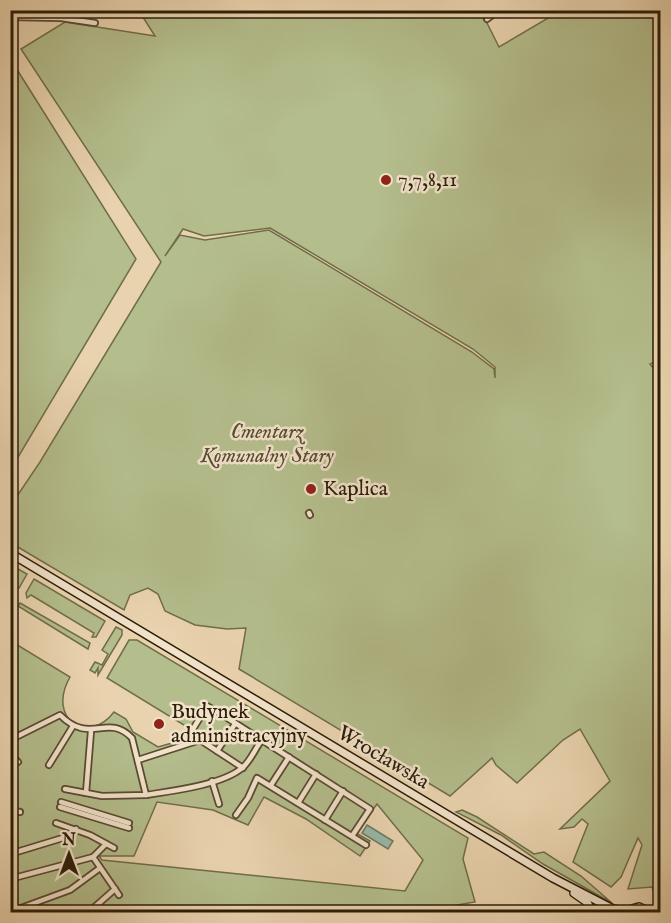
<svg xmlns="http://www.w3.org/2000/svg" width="671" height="923" viewBox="0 0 671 923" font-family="'IM FELL English',serif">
  <rect width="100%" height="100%" fill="#e9d3ae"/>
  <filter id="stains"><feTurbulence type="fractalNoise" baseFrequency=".00333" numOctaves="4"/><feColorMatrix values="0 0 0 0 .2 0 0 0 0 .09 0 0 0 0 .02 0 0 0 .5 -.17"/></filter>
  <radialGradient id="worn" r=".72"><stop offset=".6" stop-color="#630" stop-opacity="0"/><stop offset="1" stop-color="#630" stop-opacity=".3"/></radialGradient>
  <g fill="#b4bd8c" stroke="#706d4a" stroke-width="1.5" fill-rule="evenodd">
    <path d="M139,11H481L499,47L560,11H660V360L650,364L660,376V895L654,892L652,887L628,889L642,845L638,838L621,877L611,887L573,862L588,824L582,819L574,827L560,829L610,781L580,729L563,740L517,783L496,765L492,758L450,796L239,669L246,628L227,629L195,625L165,611L158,594L148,588L130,595L124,610L11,543V505L40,462L161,262L21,49L65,22L155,36ZM270,228L473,349L495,367V378L494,369L472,352L269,230L205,240L180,235L165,256L183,229L204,236Z"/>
    <polygon points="11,60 136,259 11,469 10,60"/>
    <polygon points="11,565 27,574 19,588 11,585"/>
    <polygon points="34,579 105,621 96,637 92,637 94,633 31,595 27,598 26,593"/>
    <polygon points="20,603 90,643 88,649 18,606"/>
    <polygon points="116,627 122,630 122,635 98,675 98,668 95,673 90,670 95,662 102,665 108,654 102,650"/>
    <path d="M129,640H137L468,838L463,859L475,902L415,912H11V641L70,677C46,719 88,746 114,712L126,719L133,732L158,747L172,743L178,732L185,737L189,728L107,678ZM264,797L306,819L360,856L370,841L356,833L377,804L423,860L405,891L102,860L99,856H134L157,802L213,810L248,825Z"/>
    <polygon points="462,810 477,817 534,854 544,852 581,876 612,903 543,864 501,835 456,812"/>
  </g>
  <polygon fill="#98b8a7" stroke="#6d7a67" stroke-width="1.5" points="367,825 393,841 388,849 362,833"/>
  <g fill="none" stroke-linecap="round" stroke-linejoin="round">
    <defs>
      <g id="street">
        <polyline points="10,17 61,18 95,23"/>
        <polyline points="487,19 499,10"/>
        <polyline points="309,513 310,515"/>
        <polyline points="188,732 243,768"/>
        <polyline points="190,734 207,706 221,714 370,809 352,836"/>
        <path d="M10,740L60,715C91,746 107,712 132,738L146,795L102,796L65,789"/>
        <polyline points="217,751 235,724"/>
        <polyline points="10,754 18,762"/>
        <polyline points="138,760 200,740"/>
        <polyline points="49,765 73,726"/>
        <polyline points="212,781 219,804"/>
        <polyline points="271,785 289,757"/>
        <polyline points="86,793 91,731"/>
        <path d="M146,795C172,791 222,785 242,768C250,762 255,749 261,741"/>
        <polyline points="61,802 129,823"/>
        <polyline points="298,803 316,774"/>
        <polyline points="60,807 129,828"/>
        <polyline points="10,810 20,812"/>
        <polyline points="236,815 248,798 257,778 366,845"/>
        <polyline points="325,820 343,791"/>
        <polyline points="56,823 90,835 114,848"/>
        <polyline points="106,844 93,857 119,895"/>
        <polyline points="10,854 66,837 76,829"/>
        <polyline points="10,879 93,857"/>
        <polyline points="10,912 70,890 100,868"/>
        <polyline points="89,912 115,889"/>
      </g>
      <g id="secondary">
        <polyline points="10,553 553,878 613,909 623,911"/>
        <polyline points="574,893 587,902 592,912"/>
        <polyline points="622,912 639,907 650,912"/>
      </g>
    </defs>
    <use href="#street" stroke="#5b4a32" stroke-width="8"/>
    <use href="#secondary" stroke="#2c1d08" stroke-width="10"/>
    <use href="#street" stroke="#f1e2ca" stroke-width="4.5"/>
    <use href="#secondary" stroke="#f1e2ca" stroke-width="7"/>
  </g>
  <g fill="#8f2418" stroke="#f1e2ca" stroke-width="2">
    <circle cx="386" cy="180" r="6"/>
    <circle cx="311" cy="489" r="6"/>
    <circle cx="159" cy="724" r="6"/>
  </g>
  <g text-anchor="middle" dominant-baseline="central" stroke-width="5" stroke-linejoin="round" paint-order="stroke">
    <g font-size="21" fill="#2c1d08" stroke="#f1e2ca" text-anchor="start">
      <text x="398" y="180">7,7,8,11</text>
      <text x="323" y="489">Kaplica</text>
      <text x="171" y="712">Budynek<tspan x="171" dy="24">administracyjny</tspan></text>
    </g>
    <g font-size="21" font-style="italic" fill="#554d30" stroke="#f1e2ca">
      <text x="267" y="432">Cmentarz<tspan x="267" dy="24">Komunalny Stary</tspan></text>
    </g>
    <g font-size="21" fill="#2c1d08" stroke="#f1e2ca">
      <text transform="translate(383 758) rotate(31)">Wrocławska</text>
    </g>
  </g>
  <rect width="671" height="923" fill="none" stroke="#e9d3ae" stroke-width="36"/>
  <rect x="12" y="12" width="647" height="899" fill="none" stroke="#2c1d08" stroke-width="3"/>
  <rect x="18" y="18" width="635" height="887" fill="none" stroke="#2c1d08" stroke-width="1.5"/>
  <g transform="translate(69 854)" stroke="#f1e2ca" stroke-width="4.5" paint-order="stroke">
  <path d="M0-4.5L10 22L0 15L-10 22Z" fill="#2c1d08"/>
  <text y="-9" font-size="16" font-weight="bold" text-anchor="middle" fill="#2c1d08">N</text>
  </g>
  <rect width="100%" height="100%" filter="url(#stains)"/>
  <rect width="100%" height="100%" fill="url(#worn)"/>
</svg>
